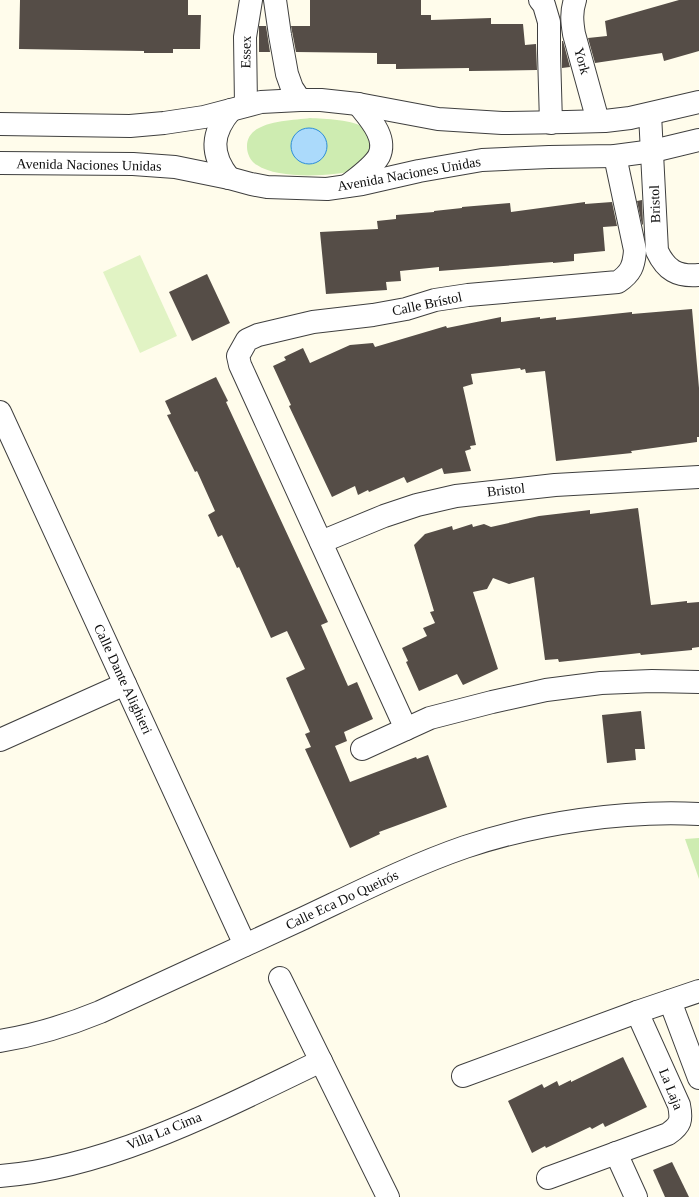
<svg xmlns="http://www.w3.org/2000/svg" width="699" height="1197" viewBox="0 0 699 1197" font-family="Georgia,serif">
  <rect width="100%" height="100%" fill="#fffceb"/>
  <g fill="#ceecb1">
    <path d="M310,118C324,119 355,119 365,129C369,134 371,144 374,149L359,170C333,176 279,180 257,165C251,162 247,154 247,147C246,120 291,121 310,118Z"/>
    <polygon points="699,838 699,879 685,839"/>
  </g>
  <polygon fill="#e1f3c4" points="140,255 177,336 140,353 103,272"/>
  <circle fill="#abdafb" stroke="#2c8dd8" cx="309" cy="146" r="18"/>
  <g fill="#554d47">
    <polygon points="20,0 188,0 188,15 201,15 200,49 173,49 173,53 144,53 144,51 19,49"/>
    <polygon points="310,0 421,0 421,15 431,15 431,20 491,18 491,24 523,24 525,45 536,44 537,70 469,71 469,68 396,69 396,64 377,64 377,53 296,52 291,26 310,26"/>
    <polygon points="679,0 699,0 699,51 664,61 662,53 595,63 588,38 607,36 605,21"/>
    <polygon points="259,26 266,26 270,52 259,52"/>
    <polygon points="562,41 563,41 570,67 562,68"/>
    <polygon points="642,200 643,224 642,225 637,201"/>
    <polygon points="585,202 585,204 612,202 617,226 603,227 605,251 574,254 574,261 553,263 553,262 439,271 439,267 400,271 401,281 386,282 387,290 326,294 320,232 378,229 377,221 396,219 396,215 434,212 434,211 462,208 462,207 510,203 511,212"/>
    <polygon points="207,274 230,323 192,341 169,292"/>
    <polygon points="692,309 699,388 699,437 697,437 697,442 631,451 632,453 556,461 545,371 526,373 525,369 521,370 520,368 471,374 473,384 463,387 476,445 470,446 471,449 465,451 471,471 444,474 442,468 407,483 404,477 369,492 368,490 358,495 355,486 332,497 289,406 291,405 273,366 286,360 284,357 303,348 310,363 350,345 373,343 375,347 446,326 447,328 501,317 501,322 540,317 540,319 556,317 556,320 632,312 632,314"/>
    <polygon points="216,377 228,401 226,402 328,622 321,625 348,686 357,682 373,719 344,732 347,741 335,746 350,782 416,757 417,759 428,755 447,807 379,832 380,834 350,848 305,749 311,747 305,734 310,732 286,678 305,669 287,631 271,638 239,567 237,568 222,535 218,537 208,515 215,511 197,471 195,472 167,415 171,414 165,401"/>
    <polygon points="638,508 651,605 687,601 687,603 699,602 699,647 692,648 692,650 641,655 640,653 559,662 558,659 545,660 534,577 509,584 493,578 487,589 473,592 498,669 463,685 457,674 419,691 406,662 408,661 402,648 427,636 423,628 435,623 430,612 434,611 414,545 425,534 452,526 453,530 472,524 473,527 484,524 491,527 539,516 590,510 590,514"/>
    <polygon points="641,711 645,749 635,749 636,760 607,763 602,715"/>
    <polygon points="623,1057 647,1107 605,1127 603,1123 592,1129 590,1127 546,1148 545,1146 532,1153 508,1101 542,1084 544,1088 557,1081 559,1086 571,1080 571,1082"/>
    <polygon points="672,1162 689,1197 665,1197 653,1170"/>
  </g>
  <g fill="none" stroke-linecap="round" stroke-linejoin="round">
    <defs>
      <g id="minor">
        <polyline points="275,0 280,35 287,74 292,88 300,100"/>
        <polyline points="540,0 544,5 549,22 549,53 551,123"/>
        <path d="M575,0C571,12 572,22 574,34L598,121"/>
        <polyline points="246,105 245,37 251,0"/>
        <path d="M650,114L657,251C666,270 677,277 699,275"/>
        <polyline points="0,412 245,945"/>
        <polyline points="321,542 384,516 417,505 456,496 555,485 699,477"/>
        <path d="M406,729L240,365L238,356L247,340L258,335L313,322L373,315L406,309L435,300L468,295L618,282C631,273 634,266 635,250L615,156"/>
        <polyline points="0,740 125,684"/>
        <polyline points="362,749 430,718 492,702 546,690 601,683 652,681 699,682"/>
        <polyline points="280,978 388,1197"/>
        <polyline points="670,1001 699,1078"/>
        <path d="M0,1041C36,1035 66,1026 100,1012C168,981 236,949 304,918C357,893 410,866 465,847C536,823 624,810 699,814"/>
        <polyline points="463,1076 637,1012 699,991"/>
        <polyline points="616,1153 636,1197"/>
        <path d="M0,1176C109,1168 223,1108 321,1061"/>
        <path d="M548,1178L668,1134C681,1125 682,1120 679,1105L637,1012"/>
      </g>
      <g id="tertiary">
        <polyline points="0,124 130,126 164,123 204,117 261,102 300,100 321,100 358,104 438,119 502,123 567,122 605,121 630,118 699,102"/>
        <polyline points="0,163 133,164 175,167 229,178 251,184 267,187 327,189 362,184 419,171 482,160 549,157 615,156 653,151 699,140"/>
        <path d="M229,178C210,154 211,133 231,110"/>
        <path d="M347,186C357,178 373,167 379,156C388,137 368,117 358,104"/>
      </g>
    </defs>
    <use href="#minor" stroke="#3f3f3f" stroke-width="24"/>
    <use href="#tertiary" stroke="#3f3f3f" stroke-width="24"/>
    <use href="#minor" stroke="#fff" stroke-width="22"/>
    <use href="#tertiary" stroke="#fff" stroke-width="22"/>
  </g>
  <g text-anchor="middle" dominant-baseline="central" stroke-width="4" stroke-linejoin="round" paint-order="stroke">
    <g font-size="14" fill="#0c0c0c" stroke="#fff">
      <text transform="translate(246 52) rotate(-89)">Essex</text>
      <text transform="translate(582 61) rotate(75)">York</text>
      <text transform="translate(89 165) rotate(1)">Avenida Naciones Unidas</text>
      <text transform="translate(409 174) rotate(-10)">Avenida Naciones Unidas</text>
      <text transform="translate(655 204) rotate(-92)">Bristol</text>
      <text transform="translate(427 304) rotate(-12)">Calle Brístol</text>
      <text transform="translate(506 490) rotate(-6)">Bristol</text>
      <text transform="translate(123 679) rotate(65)">Calle Dante Alighieri</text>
      <text transform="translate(342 900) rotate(-25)">Calle Eca Do Queirós</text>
      <text transform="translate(671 1089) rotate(68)">La Laja</text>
      <text transform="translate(164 1131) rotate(-22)">Villa La Cima</text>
    </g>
  </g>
</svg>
